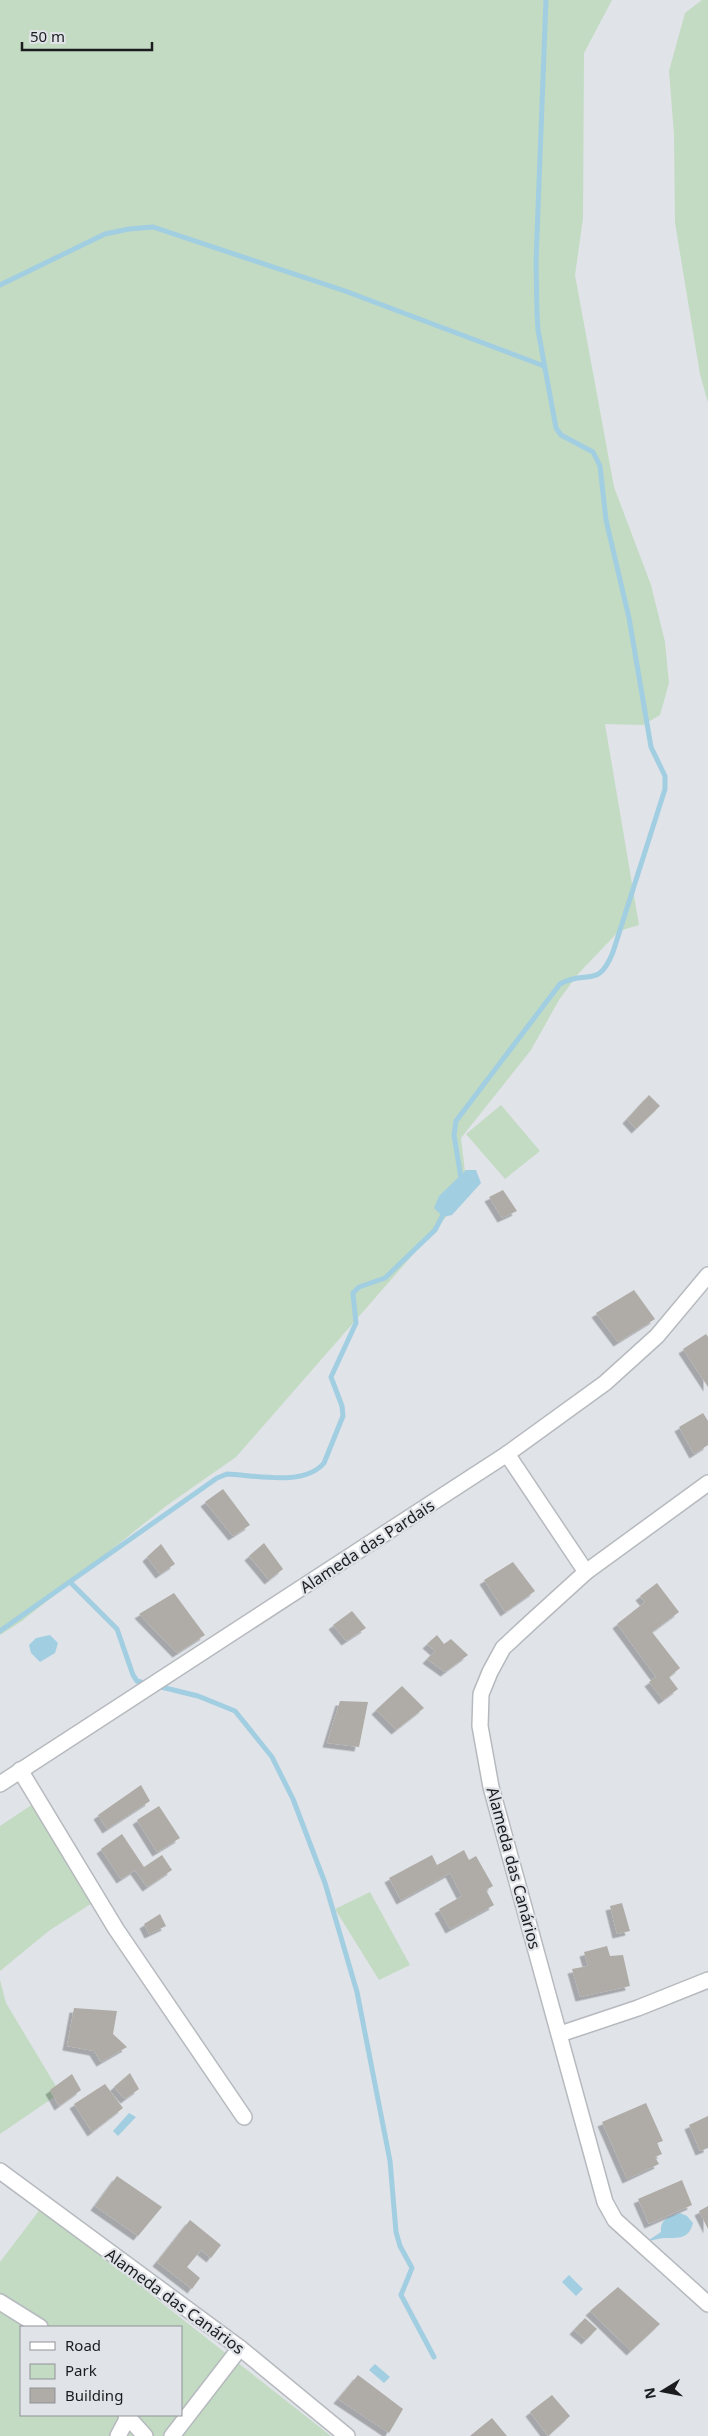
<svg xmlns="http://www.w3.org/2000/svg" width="708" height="2436" viewBox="0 0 708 2436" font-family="'Noto Sans',sans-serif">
  <defs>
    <filter id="shadow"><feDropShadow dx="-4.5" dy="4.5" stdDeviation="0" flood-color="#0004"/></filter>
  </defs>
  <rect width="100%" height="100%" fill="#e0e3e8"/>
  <g fill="#c3dbc3" fill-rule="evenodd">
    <polygon points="0,0 612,0 584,53 583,218 575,275 614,487 651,585 665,642 669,683 660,715 643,725 605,724 639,925 619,931 578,974 559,1000 531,1050 461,1138 466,1180 459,1202 236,1457 166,1506 22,1621 0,1635"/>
    <polygon points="702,0 708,0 708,403 700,374 675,223 674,134 669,71 685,13"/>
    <polygon points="501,1105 540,1151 505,1179 466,1134"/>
    <polygon points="45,1796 59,1841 94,1902 50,1930 0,1971 0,1826"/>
    <polygon points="370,1892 410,1965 379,1980 335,1909"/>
    <polygon points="0,1980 6,2003 60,2093 0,2134"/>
    <path d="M41,2208L331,2436H0V2262ZM21,2327H181V2415H21Z"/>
  </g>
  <g fill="#a2cee2">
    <polygon points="466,1170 476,1170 481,1183 452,1215 443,1217 434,1208 439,1196"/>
    <polygon points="50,1635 58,1643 55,1653 40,1662 31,1653 29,1645 36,1638"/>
    <polygon points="129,2113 136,2117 118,2136 113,2131"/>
    <path d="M680,2213L687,2216L693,2223C689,2238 681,2238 667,2238C660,2238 653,2240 646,2242L661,2232C660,2219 669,2217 680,2213Z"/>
    <polygon points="569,2275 583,2289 576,2296 562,2282"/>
    <polygon points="375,2364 390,2377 384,2383 369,2370"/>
  </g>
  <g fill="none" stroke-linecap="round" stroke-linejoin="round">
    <g stroke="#a2cee2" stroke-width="5">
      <polyline points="0,285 105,234 129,229 153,227 345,291 544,366"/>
      <path d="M460,1181L461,1178L454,1135L456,1121L560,984C587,969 598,990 613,952L665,789V776L651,747L629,618L606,520L600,466L593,452L561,435L556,428L538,330L537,313L536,262L546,0"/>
      <polyline points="70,1582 117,1629 133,1675 137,1681 148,1684"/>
      <path d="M0,1631L217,1478L227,1474C255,1475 304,1487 324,1463L343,1416L342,1406L331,1377L356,1323L353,1293L359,1287L385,1278L435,1230L445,1211"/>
      <polyline points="157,1686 198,1696 235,1711 272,1757 293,1799 325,1883 357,1992 390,2161 396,2232 400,2246 412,2268 401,2295 434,2357"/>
    </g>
  </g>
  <g fill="#afaca7" filter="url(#shadow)">
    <polygon points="649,1095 660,1106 636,1129 627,1119"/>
    <polygon points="503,1190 517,1211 502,1218 489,1197"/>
    <polygon points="634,1290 655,1319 618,1342 596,1313"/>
    <polygon points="706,1334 708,1337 708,1387 683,1349"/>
    <polygon points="703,1413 708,1421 708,1445 694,1454 679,1427"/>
    <polygon points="223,1489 250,1525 233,1536 205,1502"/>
    <polygon points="264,1543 283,1569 269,1580 249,1556"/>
    <polygon points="161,1544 175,1564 160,1574 147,1557"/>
    <polygon points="513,1562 535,1591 505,1612 484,1580"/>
    <polygon points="657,1583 679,1612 652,1632 680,1668 669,1677 678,1689 663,1700 649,1682 656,1677 617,1624 645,1602 640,1596"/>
    <polygon points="174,1593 205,1635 177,1653 139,1614"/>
    <polygon points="352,1611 366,1628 346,1641 333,1625"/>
    <polygon points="437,1635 444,1644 451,1639 468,1655 445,1672 427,1659 435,1651 427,1644"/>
    <polygon points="402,1686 424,1708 396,1730 376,1710"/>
    <polygon points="340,1701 368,1702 359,1747 327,1743"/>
    <polygon points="141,1785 150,1801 107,1829 98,1815"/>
    <polygon points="159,1806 180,1838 157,1852 137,1820"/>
    <polygon points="122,1834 144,1867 162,1855 172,1870 147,1887 135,1870 121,1879 101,1849"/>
    <polygon points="464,1850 469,1860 476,1856 493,1886 486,1890 494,1905 450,1929 439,1909 462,1896 450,1873 401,1900 389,1878 432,1855 437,1865"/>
    <polygon points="622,1903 630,1931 617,1934 610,1906"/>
    <polygon points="160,1914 166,1926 149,1934 144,1924"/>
    <polygon points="607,1946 610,1956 623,1955 630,1986 580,1997 572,1969 588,1966 584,1952"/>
    <polygon points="74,2008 117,2011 113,2034 127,2047 101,2062 94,2051 67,2046"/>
    <polygon points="130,2073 139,2089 125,2099 114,2087"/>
    <polygon points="72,2074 81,2090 59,2106 50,2090"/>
    <polygon points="105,2084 123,2108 92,2132 74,2104"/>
    <polygon points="646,2103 663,2141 657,2143 662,2154 655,2157 659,2164 627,2179 602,2122"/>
    <polygon points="708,2116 708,2148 700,2151 689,2125"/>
    <polygon points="117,2176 162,2207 138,2236 95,2206"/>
    <polygon points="682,2180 692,2205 649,2224 638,2199"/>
    <polygon points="708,2206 708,2229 699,2211"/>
    <polygon points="190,2220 221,2245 211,2258 201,2250 187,2267 200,2278 192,2289 157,2262"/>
    <polygon points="618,2287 660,2324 631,2351 590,2311"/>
    <polygon points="585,2318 597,2329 586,2340 574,2330"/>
    <polygon points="358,2375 403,2409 389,2433 338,2399"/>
    <polygon points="552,2395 570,2416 548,2436 530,2412"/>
    <polygon points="492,2418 507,2436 470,2436"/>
  </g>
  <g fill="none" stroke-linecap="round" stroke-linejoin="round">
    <defs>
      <g id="minor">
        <polyline points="507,1454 586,1572"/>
        <polyline points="708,1483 586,1572 531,1622 503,1648 490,1672 481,1694 480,1726 491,1787 605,2202 615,2220 708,2304"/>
        <polyline points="20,1770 116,1929 244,2117"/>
        <polyline points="0,1784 507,1454 605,1383 657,1336 708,1275"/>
        <polyline points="560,2034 638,2008 708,1980"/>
        <polyline points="0,2171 240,2348 347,2436"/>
        <polyline points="0,2302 40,2327"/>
        <polyline points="126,2415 145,2436"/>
        <polyline points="118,2436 128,2417"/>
        <polyline points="172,2436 240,2348"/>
      </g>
    </defs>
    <use href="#minor" stroke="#b6babe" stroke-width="18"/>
    <use href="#minor" stroke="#fff" stroke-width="15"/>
  </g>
  <g text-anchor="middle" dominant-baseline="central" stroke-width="4.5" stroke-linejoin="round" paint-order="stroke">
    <g font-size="16" fill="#1a1c1d" stroke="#e0e3e8">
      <text transform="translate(367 1546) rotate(-33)">Alameda das Pardais</text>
      <text transform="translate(514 1868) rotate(75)">Alameda das Canários</text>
      <text transform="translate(175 2301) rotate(36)">Alameda das Canários</text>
    </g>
  </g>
  <rect x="20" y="2326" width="162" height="90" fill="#e0e3e8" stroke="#919397"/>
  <rect x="30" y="2342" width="25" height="8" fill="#ffffff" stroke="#919397"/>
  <text x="65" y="2351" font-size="15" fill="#1a1c1d">Road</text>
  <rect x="30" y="2364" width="25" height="15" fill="#c3dbc3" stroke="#919397"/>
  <text x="65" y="2376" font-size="15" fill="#1a1c1d">Park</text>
  <rect x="30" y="2388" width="25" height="15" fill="#afaca7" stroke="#919397"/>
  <text x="65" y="2401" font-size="15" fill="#1a1c1d">Building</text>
  <g transform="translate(663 2391) rotate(260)" stroke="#e0e3e8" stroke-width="4" paint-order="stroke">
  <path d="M0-4L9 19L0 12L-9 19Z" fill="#1a1c1d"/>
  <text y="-8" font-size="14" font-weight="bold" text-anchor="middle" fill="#1a1c1d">N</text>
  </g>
  <path d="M22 42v8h130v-8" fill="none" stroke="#1a1c1d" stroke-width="2.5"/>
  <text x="30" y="42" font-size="15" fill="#1a1c1d" stroke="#e0e3e8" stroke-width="4" paint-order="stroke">50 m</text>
</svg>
